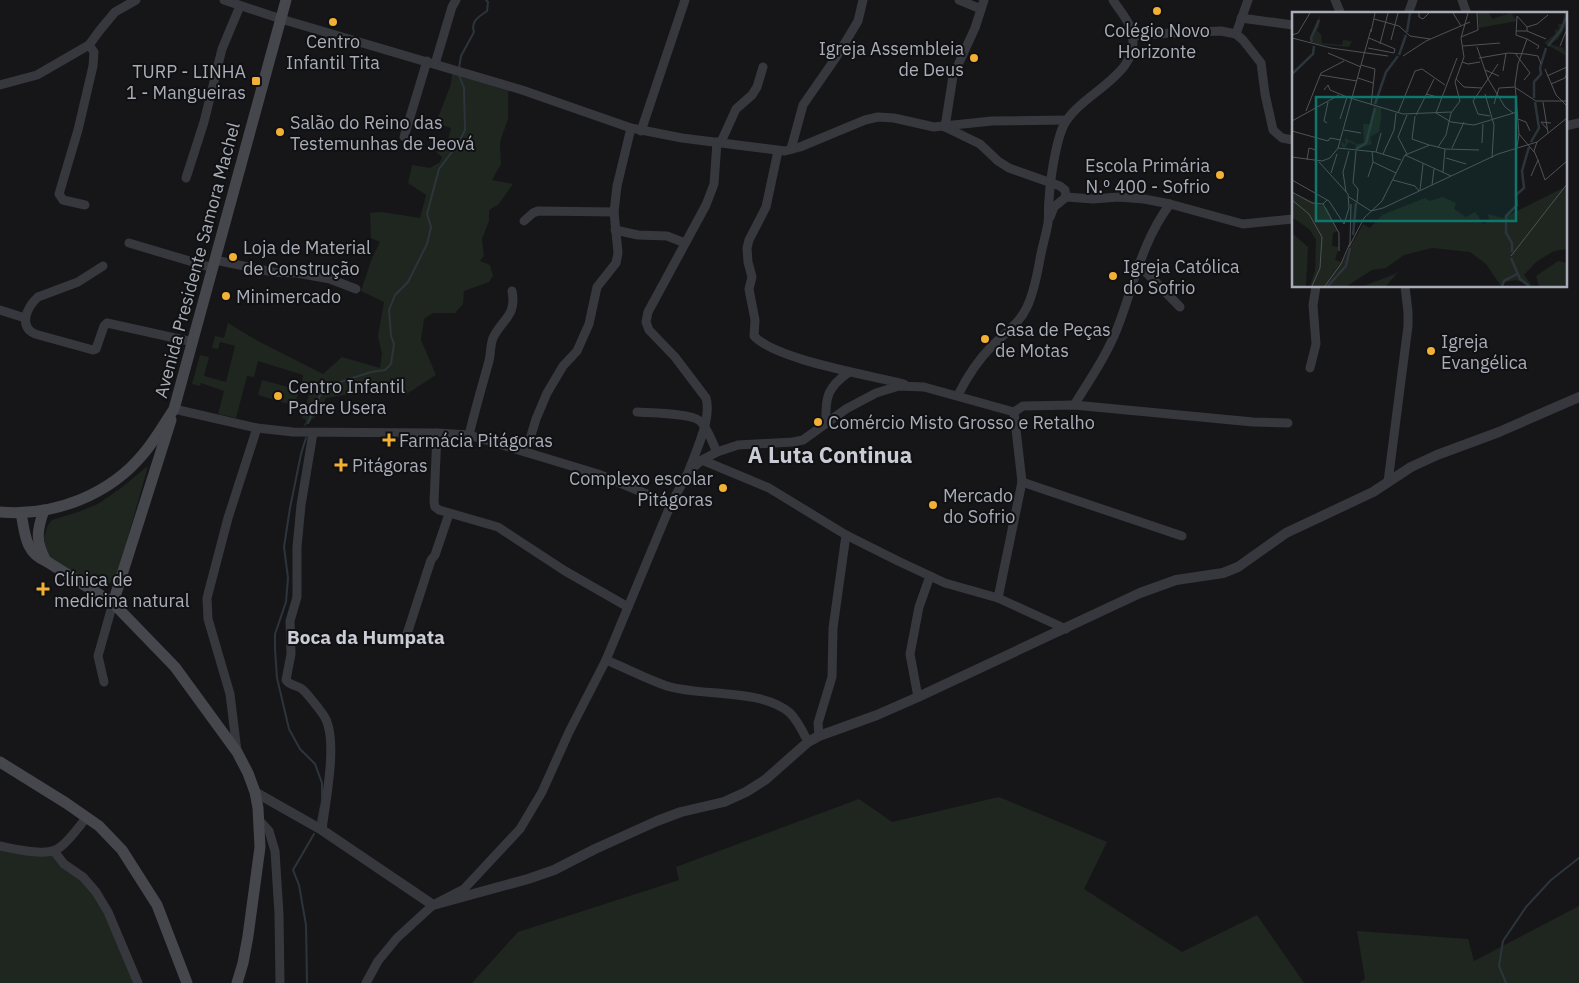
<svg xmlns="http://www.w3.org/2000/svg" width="1579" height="983" viewBox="0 0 1579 983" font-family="'IBM Plex Sans',sans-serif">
  <rect width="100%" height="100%" fill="#161618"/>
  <g fill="#1e261f">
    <polygon points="452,74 508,91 508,119 500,142 501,164 492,180 513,184 499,204 489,210 489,221 482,239 484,256 480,261 490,265 493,276 489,282 464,291 463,304 455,313 433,313 424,319 421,340 436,375 405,395 399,386 326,398 319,413 303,428 306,420 302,418 312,384 302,381 303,375 258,361 254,377 247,376 236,418 218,414 224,391 201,383 200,386 192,384 200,355 209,357 204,376 226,382 235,346 220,342 218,349 212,348 215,336 224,338 228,323 256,340 323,374 342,357 380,368 382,354 378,336 384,302 361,291 372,258 380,242 371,238 370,213 382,212 420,218 426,195 408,183 412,165 430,168 440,162 442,157 437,153 440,142 447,144 451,128 436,123 451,84"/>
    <polygon points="262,380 299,390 295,406 258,395"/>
    <path d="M148,466L117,576C110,584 105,588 95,588L52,559L46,550L44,537L48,525L52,520L78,512L98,504L121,488Z"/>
    <polygon points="999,797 1107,842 1084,889 1182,952 1257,915 1304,983 472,983 518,932 679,880 676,867 859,799 892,822"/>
    <polygon points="0,846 54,851 96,892 138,983 0,983"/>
    <polygon points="1579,906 1579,983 1359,983 1365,979 1357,931 1468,939 1474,961"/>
  </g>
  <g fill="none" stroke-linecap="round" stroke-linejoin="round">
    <g stroke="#2c353c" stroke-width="2">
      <path d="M459,68L461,56L474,32C470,21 480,16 487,11L488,2L486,0"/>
      <polyline points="308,423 322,391 331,385 371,372 385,370 391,364 394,344 391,336 389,310 395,295 408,282 427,244 431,227 427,214 439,169 458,144 465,130 464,88 459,75"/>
      <polyline points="306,438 301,454 290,508 284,547 288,578 286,602 275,634 275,649 277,678 289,729 300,749 315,764 322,783 322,801 318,821"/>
      <polyline points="307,983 306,925 299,885 293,870 314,834"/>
      <polyline points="1506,983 1499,966 1503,941 1526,907 1551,880 1579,858"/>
    </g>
    <g stroke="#37383d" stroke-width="9">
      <polyline points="224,0 281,19 522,90 631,128 682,138 785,151 800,147 865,120 878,117 894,118 934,127 992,121 1066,120"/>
      <polyline points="959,0 981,9"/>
      <polyline points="1335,0 1341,14"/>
      <polyline points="1462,0 1467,14"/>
      <polyline points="1408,14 1413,0"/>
      <polyline points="1241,18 1293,25"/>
      <polyline points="1236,34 1248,0"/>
      <polyline points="1132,36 1170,33 1221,31 1236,34 1243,40 1261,63 1265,94 1273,130 1282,138 1293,140"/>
      <polyline points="435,64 452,7 456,0"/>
      <polyline points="0,85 37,75 89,45 100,30 115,12 136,0"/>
      <polyline points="1565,126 1579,123"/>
      <polyline points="945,127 980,144 998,161 1009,168 1060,186 1065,190 1066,197"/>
      <polyline points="945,127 953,76 975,28 984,0"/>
      <polyline points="641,131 685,0"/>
      <polyline points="404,137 427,61"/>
      <polyline points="721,142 736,109 752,95 757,87 763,67"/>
      <polyline points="791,149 803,105 837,56 858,21 863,0"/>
      <path d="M778,151L766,207L749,240L747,248L748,262L752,277L749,289L755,320L754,336C776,360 870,375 904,384"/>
      <polyline points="186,178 204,122 222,49 240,6"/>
      <polyline points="85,205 63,200 59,194 78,130 93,66 94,52 89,45"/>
      <polyline points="1050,217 1054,207 1066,197 1093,199 1118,197 1144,199 1170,204 1243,224 1293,219"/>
      <polyline points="524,221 533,213 538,211 614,212"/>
      <polyline points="615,230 638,235 667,236 685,243"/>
      <polyline points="129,243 213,268"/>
      <polyline points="215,260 273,272 297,273 330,279 356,289"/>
      <polyline points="1138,264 1180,307"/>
      <path d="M103,266L78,282L38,297C27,307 18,326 35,334L93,350L96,349L104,326L107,323L193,342"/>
      <polyline points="0,310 25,318"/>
      <polyline points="1310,368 1316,344 1313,305 1316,286"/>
      <path d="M958,395C967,377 977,361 992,346C1005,333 1019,324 1027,307C1034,292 1037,276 1040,259C1042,247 1046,235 1048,223C1049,215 1048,207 1049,200C1050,181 1055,147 1062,129C1076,93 1146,76 1131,29C1127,18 1119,10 1113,0"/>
      <path d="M1074,405C1091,378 1109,352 1120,321C1135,280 1143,240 1170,204"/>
      <polyline points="174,409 257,428 293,432 437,433 469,435 598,474 671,504"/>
      <path d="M637,412C650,413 691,413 700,421C708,428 712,442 717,452"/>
      <polyline points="1014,412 1023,406 1074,405 1253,422 1288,423"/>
      <path d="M826,422C825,396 828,387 849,372"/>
      <path d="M313,433L301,505L297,547V597L290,621L291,654L286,680C290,686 297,685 302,689C306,692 321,711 324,716C339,739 325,803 322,830"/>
      <polyline points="437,433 434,502 435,507 439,510 498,527 565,571 628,607"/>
      <path d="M469,435C475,410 482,386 489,361C491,353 490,346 493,338C502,319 517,316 512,291"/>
      <polyline points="526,452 536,419 547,393 563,366 577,351 589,324 597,287 616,263 618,253 614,212 617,186 631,128"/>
      <polyline points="702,460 769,488 846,535 898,561 945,583 998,598 1066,629"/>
      <path d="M689,470C696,451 712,418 706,398L675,357L649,330L646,322L648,312L706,205L714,184L717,142"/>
      <polyline points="1022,482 1182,536"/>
      <polyline points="1388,482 1408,326 1408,312 1405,286"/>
      <polyline points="406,637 431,560 435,555 449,514"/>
      <path d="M606,660C626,668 646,679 667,686C702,697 761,688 790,713C798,721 803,732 808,742"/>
      <polyline points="104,682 98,656 113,603"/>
      <polyline points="918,697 910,654 919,607 930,576"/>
      <polyline points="819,736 818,723 832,677 833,628 846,535"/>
      <polyline points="237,751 230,694 208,619 207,598 228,518 257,428"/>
      <polyline points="259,820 269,831 275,851 279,914 280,983"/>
      <path d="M0,846C15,849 46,857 59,848C69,841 78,828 86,818"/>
      <polyline points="54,851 64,864 83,877 96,892 108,912 138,983"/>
      <polyline points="366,983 378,961 397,938 433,905 464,889 520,829 542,792 569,732 606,660 671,504 689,471 702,460 717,452 738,445 793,442 803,440 846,409 876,393 899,386 924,387 1014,412 1022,482 998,598"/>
    </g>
    <polyline stroke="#37383d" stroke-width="10" points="255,792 322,830 433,905 528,879 554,870 595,849 657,821 681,812 724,802 746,792 765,780 808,742 819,736 877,715 918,697 1140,593 1176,580 1223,573 1238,567 1286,533 1373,492 1411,467 1437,455 1499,432 1579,397"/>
    <g stroke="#45474d" stroke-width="11">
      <path d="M44,510C37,530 35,541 46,561"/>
      <path d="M0,512C53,517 110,495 144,453C155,440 164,424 174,409L286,0"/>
      <path d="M21,513C25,533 25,553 46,561L113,603L175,667L237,752L248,773L255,792L258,808L260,847L248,936L243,963L237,983"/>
      <polyline points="113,603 171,420"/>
      <polyline points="0,762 66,803 99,826 122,850 157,905 187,983"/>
    </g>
  </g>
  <g fill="#f2b134" stroke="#111113" stroke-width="2">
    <circle cx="1157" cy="11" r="5"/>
    <circle cx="333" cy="22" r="5"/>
    <circle cx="974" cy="58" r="5"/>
    <rect x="251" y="76" width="10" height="10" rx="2.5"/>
    <circle cx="280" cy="132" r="5"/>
    <circle cx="1220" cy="175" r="5"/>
    <circle cx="233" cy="257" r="5"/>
    <circle cx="1113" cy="276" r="5"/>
    <circle cx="226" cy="296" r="5"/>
    <circle cx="985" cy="339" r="5"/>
    <circle cx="1431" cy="351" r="5"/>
    <circle cx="278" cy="396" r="5"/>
    <circle cx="818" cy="422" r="5"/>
    <path d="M386.5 432.5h5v5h5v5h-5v5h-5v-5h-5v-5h5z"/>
    <path d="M338.5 457.5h5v5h5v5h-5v5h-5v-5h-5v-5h5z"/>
    <circle cx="723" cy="488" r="5"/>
    <circle cx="933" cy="505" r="5"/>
    <path d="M40.5 581.5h5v5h5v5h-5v5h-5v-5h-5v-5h5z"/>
  </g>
  <g text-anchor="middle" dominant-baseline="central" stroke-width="4" stroke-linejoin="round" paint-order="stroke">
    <g font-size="18" fill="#a8adb8" stroke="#111113" text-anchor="start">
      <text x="1157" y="30" text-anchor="middle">Colégio Novo<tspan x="1157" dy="21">Horizonte</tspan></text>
      <text x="333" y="41" text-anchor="middle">Centro<tspan x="333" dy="21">Infantil Tita</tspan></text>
      <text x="964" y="48" text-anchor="end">Igreja Assembleia<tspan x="964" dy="21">de Deus</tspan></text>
      <text x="246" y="71" text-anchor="end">TURP - LINHA<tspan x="246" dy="21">1 - Mangueiras</tspan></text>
      <text x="290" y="122">Salão do Reino das<tspan x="290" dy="21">Testemunhas de Jeová</tspan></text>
      <text x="1210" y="165" text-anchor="end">Escola Primária<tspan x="1210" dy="21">N.º 400 - Sofrio</tspan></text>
      <text x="243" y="247">Loja de Material<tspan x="243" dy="21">de Construção</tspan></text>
      <text x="1123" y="266">Igreja Católica<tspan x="1123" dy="21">do Sofrio</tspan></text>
      <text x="236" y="296">Minimercado</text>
      <text x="995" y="329">Casa de Peças<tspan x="995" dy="21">de Motas</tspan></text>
      <text x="1441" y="341">Igreja<tspan x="1441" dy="21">Evangélica</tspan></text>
      <text x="288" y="386">Centro Infantil<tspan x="288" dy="21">Padre Usera</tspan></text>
      <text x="828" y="422">Comércio Misto Grosso e Retalho</text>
      <text x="399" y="440">Farmácia Pitágoras</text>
      <text x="352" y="465">Pitágoras</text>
      <text x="713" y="478" text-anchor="end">Complexo escolar<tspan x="713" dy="21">Pitágoras</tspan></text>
      <text x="943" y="495">Mercado<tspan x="943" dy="21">do Sofrio</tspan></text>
      <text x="54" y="579">Clínica de<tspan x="54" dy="21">medicina natural</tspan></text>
    </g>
    <g font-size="18" fill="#a8adb8" stroke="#111113">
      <text transform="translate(197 260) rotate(-75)">Avenida Presidente Samora Machel</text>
    </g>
    <g font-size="19" font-weight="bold" fill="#c9ccd4" stroke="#111113">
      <text x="366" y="637">Boca da Humpata</text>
    </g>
    <g font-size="22" font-weight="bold" fill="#c9ccd4" stroke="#111113">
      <text x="830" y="454">A Luta Continua</text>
    </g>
  </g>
  <g transform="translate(1292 12)">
    <rect width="275" height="275" fill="#161618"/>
    <path d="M186,1H197L200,7L219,1L225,9L187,16ZM272,1H275L273,15L266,27L258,32L271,36L275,44L252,31L263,22V18L267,17L266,12H271ZM28,2L27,15L25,19L29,22L30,31L50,33L51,28L60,29L57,35L25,32L18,29ZM82,94L89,96V108L87,120L78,125L80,132L63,138L64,133L57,130L52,137L49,133L50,129L53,133V126L65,132L72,131L71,112H78ZM275,174V237L262,239L244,250L232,263L240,274L224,268L213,270L209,274L194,252L178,240L140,236L112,243L94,256L80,258L55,274H18L23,259L24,228L18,218L0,205V180L35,196L46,219L41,221L40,234L47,235L43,248L50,250L71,212L78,216L90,203L133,186L137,189L151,185L164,191L162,197L174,205L183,200L192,212L197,208L196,202L211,206ZM0,221L16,235L14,274H0ZM266,249L275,251V274H247L244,264ZM108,258L94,274H72L103,262Z" fill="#1e261f"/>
    <path fill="none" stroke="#2c353c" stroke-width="2.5" d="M115,20L118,1M20,30L19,26L27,8M256,34L269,18L275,3M107,43L114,23M0,62L21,42L22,34M242,86V70L249,62L248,56L254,36M83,92L94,60L106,44M239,130L247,116L243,90M64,137L74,131L83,96M61,223L64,191M220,240V231L214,221V204L225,193L224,183L232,176L230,159L237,135M219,246L228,267L237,274M36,274L54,254L58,236M210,274L212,269L225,262"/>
    <path fill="none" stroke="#505258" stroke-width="1" d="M127,1V5L131,7L137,1M161,1L169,14M82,7L107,14L118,24L138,27M224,19H235V15L245,12L256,3M235,19L254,27M79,20L83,1M0,23L6,21L18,1M169,25L186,18L185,1M0,26L39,36L96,44M235,27L247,34L245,37M99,28L106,1M88,32L96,1M171,34L208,31M268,34L275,17M76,36L102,41L103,37L77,26M36,41L69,55M223,41L238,61L232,68M111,44L134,29L178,10M187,46L216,41L234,42L246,44L249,52M170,50L176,52L188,50M206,52L196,67L213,95L221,101M69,53L83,57L79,93M253,57L264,83L275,94M193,58L207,64M211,59L214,41M28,63L65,69M255,64L275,55M66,66L81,71M164,67L172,75L190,76M259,72L273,66L275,61M224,76L244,89H275M32,78L36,73L38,78L55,85L111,102L159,100M134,82L149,86M193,82L202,113L200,146M168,89L163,70L172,45L169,26L176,1M181,89L196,67L185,35M181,89L186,102L198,104M251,90L256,121M202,92L207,76L223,75M14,99L29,61L52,49M106,101L123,59L130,57L153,73M144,101L159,110L182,113L225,100M144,101L165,46M115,103L106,125L115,142M124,103L142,67M123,104L120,127L137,133M48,107L55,85M226,107L234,110L238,119M0,109L47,83M35,111L32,109L36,90M255,117L249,110L259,111M52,118L69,121M0,119L36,129L38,126L49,128M227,122L242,140M190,131L191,112M146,135L154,123L159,101L168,89M225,135L227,122L223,72L226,52L235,27L224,23L225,4L235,15M46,136L84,140L109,148M160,136L172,110M153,137L187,138M64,139L61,171L66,177L65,190M84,140L89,121M91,142L102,118L104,101M113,143L138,133L153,137L151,160M113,143L159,164M0,145L30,149L38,146L46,136L79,17M154,146L174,152M15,148L17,136L24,138M246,148L253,168L275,149M81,150L104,161M39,161L45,142M239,164L246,148L242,139L245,130M76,165L81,150L80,139M0,168L37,189L52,212L57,196L56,182L27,150M101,168L123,174L127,179M140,173L142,157M128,178L131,152M0,180L20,191L31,192L35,188M54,180L51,160L57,139M57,185L79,199L91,196L206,142L245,130L275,106M0,188L17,202L30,225L28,256L20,274M31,192L47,221V239M57,235L72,206L90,189L113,143M219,244L275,172M33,274L49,252L58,231L59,192"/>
    <path fill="#0f766e" fill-opacity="0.15" stroke="#0f766e" stroke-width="2.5" d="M24,85H224V209H24Z"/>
    <rect width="275" height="275" fill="none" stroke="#a8adb8" stroke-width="2.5"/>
  </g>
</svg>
